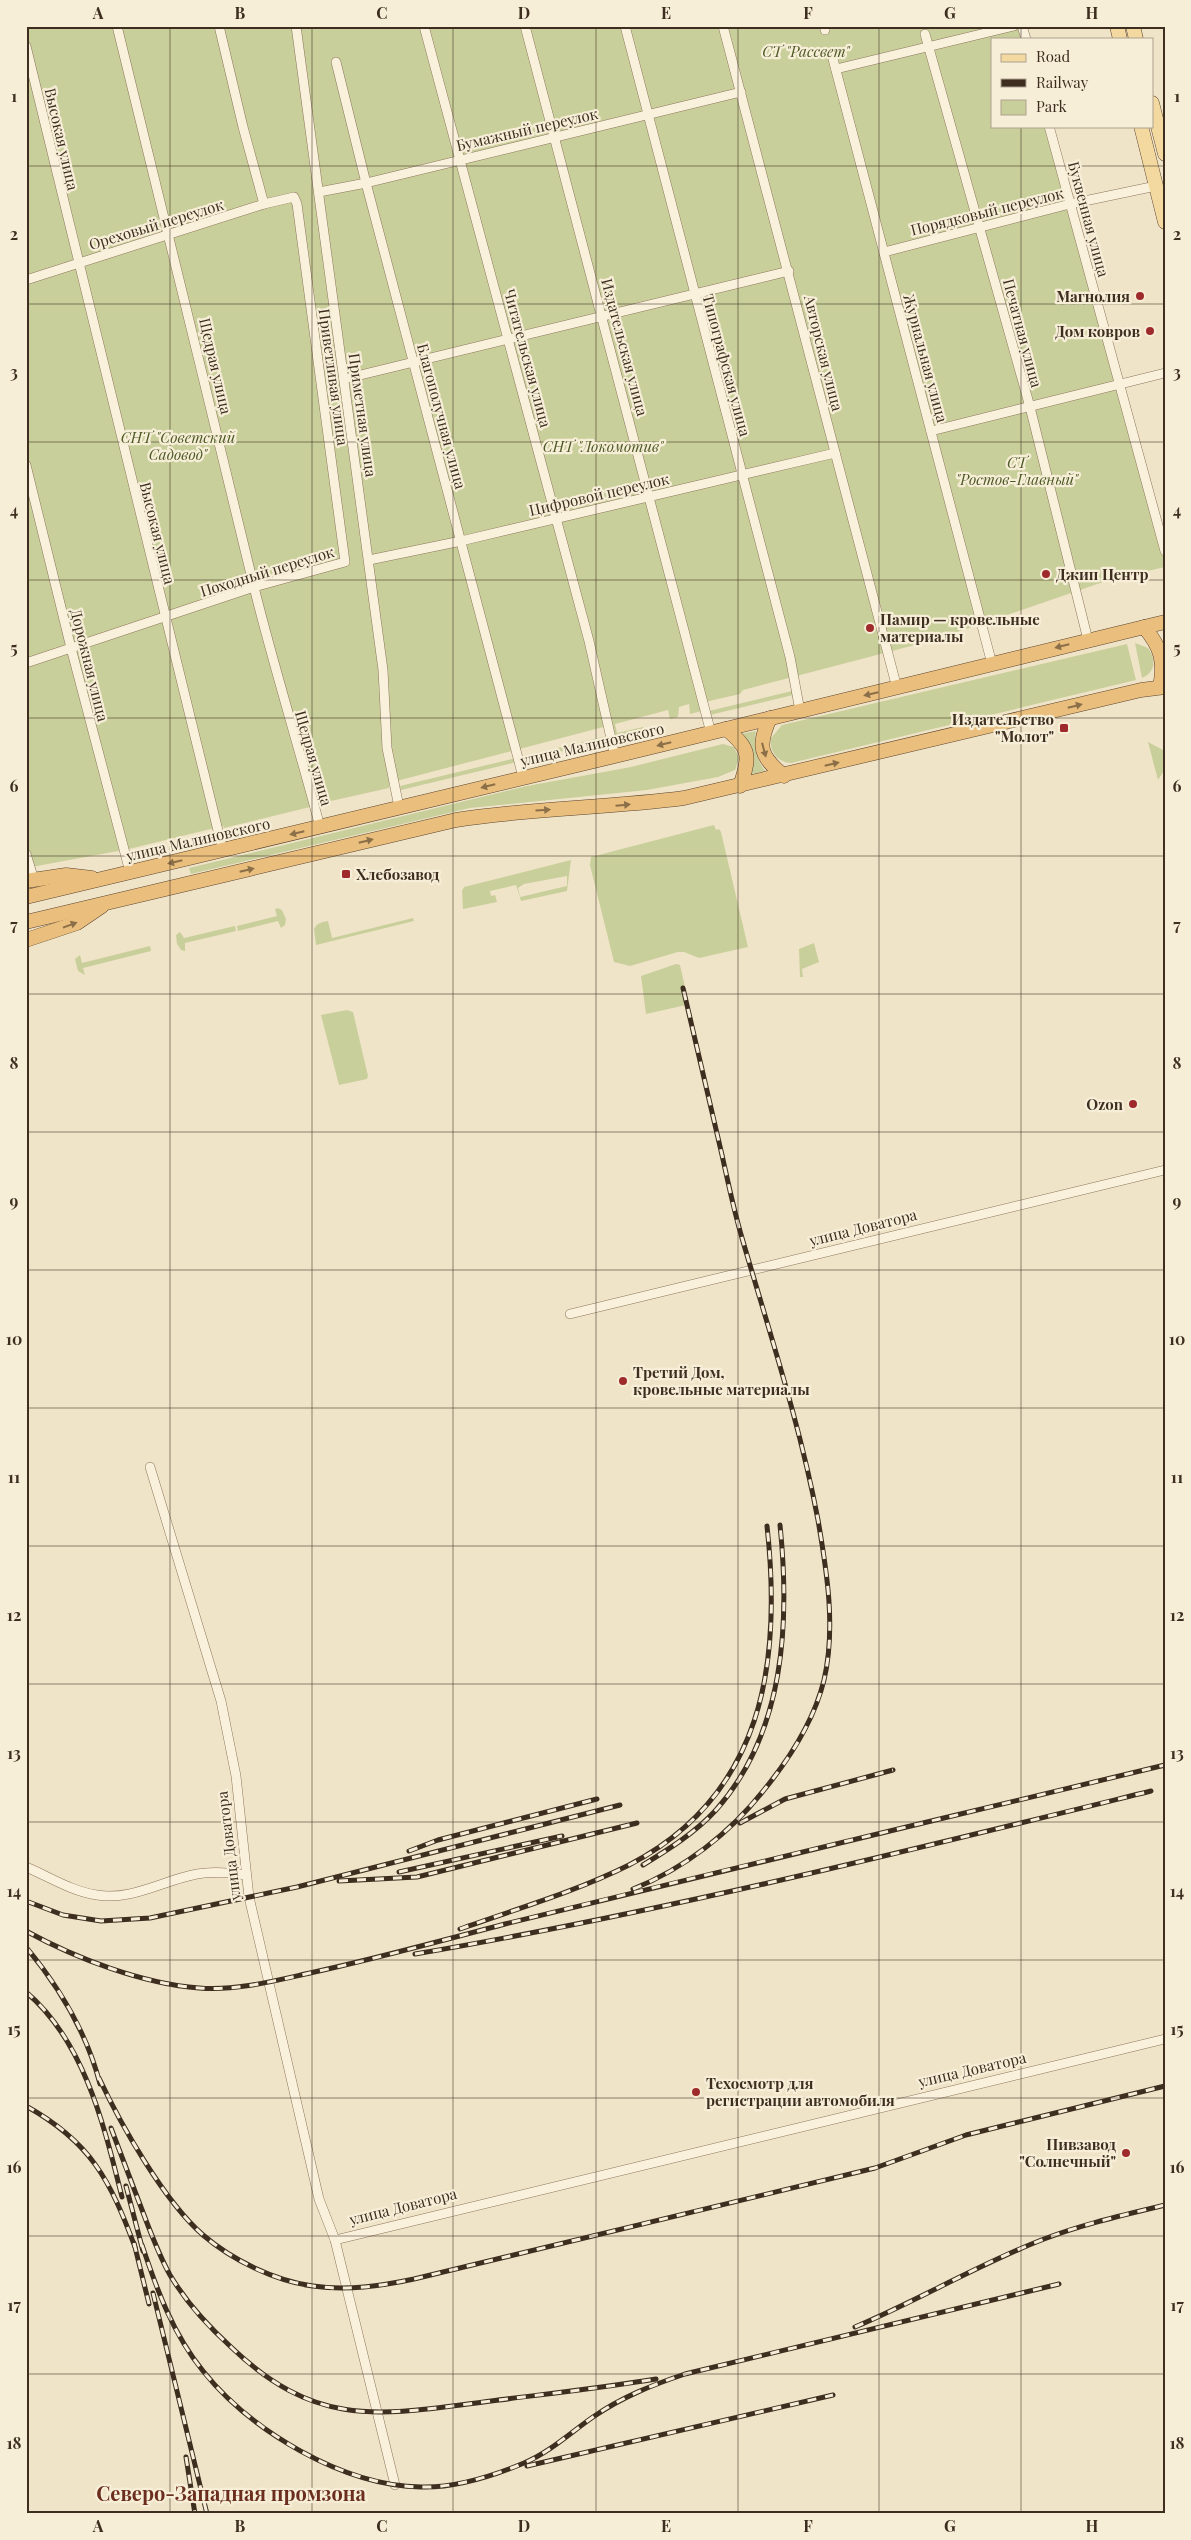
<svg xmlns="http://www.w3.org/2000/svg" width="1191" height="2540" viewBox="0 0 1191 2540" font-family="'Playfair Display',serif">
  <rect width="100%" height="100%" fill="#f0e4c8"/>
  <g fill="#c9cf9b" fill-rule="evenodd">
    <polygon points="26,26 1024,26 1028,39 992,39 992,126 1052,126 1165,541 1165,567 1109,580 934,640 743,690 740,694 705,702 702,711 690,714 689,704 679,707 678,717 670,719 668,710 615,724 617,733 643,727 644,731 614,738 611,725 389,783 389,788 322,803 321,800 310,803 310,807 224,828 223,826 129,849 26,868"/>
    <path d="M1135,643L1148,648C1156,659 1156,672 1142,678Z"/>
    <path d="M1127,644L1136,680L791,763C777,762 769,751 771,738L782,725Z"/>
    <polygon points="792,691 793,695 710,715 709,711"/>
    <path d="M756,731C753,746 756,759 765,771L749,775L741,734Z"/>
    <polygon points="607,736 609,740 525,760 524,756"/>
    <polygon points="1148,742 1165,751 1165,769 1158,780"/>
    <polygon points="723,744 734,747 739,758 735,770 718,777 647,790 470,808 191,874 189,868 527,786 631,767"/>
    <polygon points="516,758 517,762 401,790 400,786"/>
    <polygon points="714,825 716,830 719,829 721,832 748,947 699,958 684,952 678,952 630,966 614,962 590,865 591,857"/>
    <path d="M571,860L567,891L521,901L516,885L490,891L491,896L495,895L497,902L463,909L462,891L464,887ZM567,876V886L520,897L518,888L524,884Z"/>
    <polygon points="278,908 282,910 286,919 285,925 281,928 278,921 238,931 237,926 277,916 275,909"/>
    <path d="M413,918L414,921L316,945L314,929C317,923 322,922 328,921L332,938Z"/>
    <polygon points="235,926 236,931 185,943 185,951 181,950 177,944 176,935 180,932 184,938"/>
    <polygon points="814,943 819,962 802,969 803,977 800,977 799,949"/>
    <polygon points="150,946 151,951 83,968 85,975 78,971 75,959 80,955 82,963"/>
    <polygon points="676,964 680,965 685,987 682,987 686,1005 646,1014 641,976"/>
    <polygon points="347,1010 353,1012 368,1076 367,1079 339,1085 321,1015"/>
  </g>
  <g fill="none" stroke-linecap="round" stroke-linejoin="round">
    <defs>
      <g id="minor">
        <path d="M117,26C164,213 208,400 254,587C274,668 299,747 320,827"/>
        <polyline points="219,26 243,127 264,204"/>
        <polyline points="296,26 383,670 387,748 399,807"/>
        <polyline points="424,26 589,641 615,756"/>
        <polyline points="525,26 711,733"/>
        <polyline points="625,26 790,657 800,711"/>
        <polyline points="723,26 897,688"/>
        <polyline points="825,26 825,30"/>
        <polyline points="1022,26 1026,39"/>
        <polyline points="925,34 1030,407 1088,640"/>
        <polyline points="26,46 223,851"/>
        <polyline points="833,59 992,664"/>
        <polyline points="336,62 366,183 523,777"/>
        <polyline points="836,69 1014,26"/>
        <polyline points="1049,126 1165,551"/>
        <polyline points="319,192 366,183 741,92"/>
        <polyline points="884,252 1070,204 1156,186"/>
        <polyline points="26,280 264,204 294,197 297,204 345,562 254,587 26,663"/>
        <polyline points="344,379 789,271"/>
        <polyline points="931,431 1165,373"/>
        <polyline points="26,465 71,648 130,872"/>
        <polyline points="369,560 461,541 835,453"/>
        <polyline points="26,854 34,880"/>
        <polyline points="570,1314 1165,1170"/>
        <polyline points="150,1467 221,1701 236,1776 249,1897 319,2199 335,2240 395,2485"/>
        <path d="M26,1867C48,1876 73,1892 97,1895C131,1901 164,1880 197,1874C214,1871 230,1873 246,1875"/>
        <polyline points="335,2240 1165,2039"/>
      </g>
      <g id="primary">
        <polyline points="1117,26 1120,39"/>
        <polyline points="1133,26 1136,39"/>
        <polyline points="1152,103 1165,154"/>
        <polyline points="1141,126 1165,222"/>
      </g>
      <g id="trunk">
        <path d="M1144,627C1161,647 1165,661 1160,687"/>
        <path d="M770,718C757,747 760,756 784,776"/>
        <path d="M726,729C751,749 750,757 740,786"/>
        <polyline points="26,881 66,875 92,878"/>
        <polyline points="26,897 615,756 1165,622"/>
        <path d="M26,922L456,820C532,808 608,808 684,798L1141,690L1165,687"/>
        <polyline points="26,940 77,923 102,906"/>
      </g>
    </defs>
    <use href="#minor" stroke="#8d765c" stroke-width="10"/>
    <use href="#primary" stroke="#5b4430" stroke-width="15"/>
    <use href="#trunk" stroke="#5b4430" stroke-width="15"/>
    <use href="#minor" stroke="#faf1dc" stroke-width="9"/>
    <use href="#primary" stroke="#f3d9a0" stroke-width="14"/>
    <use href="#trunk" stroke="#eabe7c" stroke-width="14"/>
    <defs>
      <g id="rail">
        <polyline points="740,1823 785,1799 893,1770"/>
        <polyline points="409,1851 438,1840 597,1799"/>
        <path d="M643,1865C669,1849 695,1833 716,1810C785,1732 790,1623 780,1525"/>
        <polyline points="399,1872 562,1836"/>
        <polyline points="339,1881 417,1877 637,1823"/>
        <path d="M633,1889C684,1869 730,1833 764,1790C790,1758 814,1721 824,1680C836,1628 827,1572 818,1520C800,1424 769,1331 742,1238C734,1211 728,1182 722,1155C709,1099 696,1043 683,988"/>
        <polyline points="26,1901 63,1915 101,1921 150,1918 297,1887 620,1805"/>
        <path d="M460,1929C516,1909 575,1892 629,1865C764,1795 782,1663 767,1526"/>
        <path d="M26,1931C75,1958 143,1984 199,1988C236,1991 274,1981 310,1973C375,1959 440,1941 505,1924C724,1870 945,1818 1165,1765"/>
        <path d="M26,1947C60,1988 87,2033 100,2084"/>
        <path d="M415,1954C663,1912 907,1851 1151,1791"/>
        <path d="M26,1992C85,2042 104,2126 122,2197"/>
        <path d="M99,2078C121,2125 164,2201 203,2235C232,2260 275,2281 313,2286C347,2291 381,2286 414,2279L875,2168L966,2135L1165,2086"/>
        <path d="M26,2106C91,2142 110,2180 135,2247"/>
        <path d="M111,2128C123,2160 135,2192 147,2223C154,2241 161,2259 170,2275C186,2302 208,2326 231,2347C318,2430 381,2415 491,2401C546,2394 601,2388 656,2379"/>
        <polyline points="126,2186 143,2251"/>
        <polyline points="134,2243 149,2304"/>
        <path d="M142,2245C157,2290 173,2334 203,2371C251,2431 343,2486 421,2487C454,2488 493,2476 524,2463C550,2452 570,2433 593,2417C622,2397 652,2385 685,2374L1059,2284"/>
        <polyline points="153,2293 207,2514"/>
        <path d="M855,2327C919,2300 979,2264 1044,2239C1083,2224 1124,2215 1165,2205"/>
        <polyline points="186,2457 195,2514"/>
        <polyline points="527,2466 833,2395"/>
      </g>
    </defs>
    <use href="#rail" stroke="#3d2e20" stroke-width="5"/>
    <use href="#rail" stroke="#f7eed8" stroke-width="3" stroke-dasharray="9" stroke-linecap="butt"/>
  </g>
  <defs><path id="oneway-solid" d="M-6-.8H1V-3.2L6.5 0L1 3.2V.8H-6Z" transform="scale(1.25)"/></defs>
  <g fill="#8b6f49">
    <use href="#oneway-solid" transform="translate(1062 646) rotate(166)"/>
    <use href="#oneway-solid" transform="translate(871 694) rotate(167)"/>
    <use href="#oneway-solid" transform="translate(1075 706) rotate(-14)"/>
    <use href="#oneway-solid" transform="translate(664 744) rotate(166)"/>
    <use href="#oneway-solid" transform="translate(764 750) rotate(75)"/>
    <use href="#oneway-solid" transform="translate(832 764) rotate(-13)"/>
    <use href="#oneway-solid" transform="translate(488 786) rotate(166)"/>
    <use href="#oneway-solid" transform="translate(623 805) rotate(-5)"/>
    <use href="#oneway-solid" transform="translate(543 810) rotate(-3)"/>
    <use href="#oneway-solid" transform="translate(297 833) rotate(167)"/>
    <use href="#oneway-solid" transform="translate(366 841) rotate(-14)"/>
    <use href="#oneway-solid" transform="translate(175 862) rotate(167)"/>
    <use href="#oneway-solid" transform="translate(247 870) rotate(-13)"/>
    <use href="#oneway-solid" transform="translate(70 925) rotate(-20)"/>
  </g>
  <path fill="none" stroke="#3d2e20" stroke-width="1" stroke-opacity="0.55" d="M170,26V2514M312,26V2514M453,26V2514M596,26V2514M738,26V2514M879,26V2514M1021,26V39M1021,126V2514M26,166H1165M26,304H1165M26,442H1165M26,580H1165M26,718H1165M26,856H1165M26,994H1165M26,1132H1165M26,1270H1165M26,1408H1165M26,1546H1165M26,1684H1165M26,1822H1165M26,1960H1165M26,2098H1165M26,2236H1165M26,2374H1165"/>
  <g fill="#9e2a2b" stroke="#f7eed8" stroke-width="2">
    <circle cx="1140" cy="296" r="5"/>
    <circle cx="1150" cy="331" r="5"/>
    <circle cx="1046" cy="574" r="5"/>
    <circle cx="870" cy="628" r="5"/>
    <rect x="1059" y="723" width="10" height="10" rx="2.5"/>
    <rect x="341" y="869" width="10" height="10" rx="2.5"/>
    <circle cx="1133" cy="1104" r="5"/>
    <circle cx="623" cy="1381" r="5"/>
    <circle cx="696" cy="2092" r="5"/>
    <circle cx="1126" cy="2153" r="5"/>
  </g>
  <g text-anchor="middle" dominant-baseline="central" stroke-width="4.5" stroke-linejoin="round" paint-order="stroke">
    <g font-size="15" font-style="italic" fill="#4d5a26" stroke="#f7eed8">
      <text x="806" y="51">СТ "Рассвет"</text>
      <text x="178" y="437">СНТ "Советский<tspan x="178" dy="17">Садовод"</tspan></text>
      <text x="603" y="446">СНТ "Локомотив"</text>
      <text x="1017" y="462">СТ<tspan x="1017" dy="17">"Ростов-Главный"</tspan></text>
    </g>
    <g font-size="15" fill="#3d2e20" stroke="#f7eed8">
      <text transform="translate(527 129) rotate(-13)">Бумажный переулок</text>
      <text transform="translate(62 139) rotate(77)">Высокая улица</text>
      <text transform="translate(987 211) rotate(-14)">Порядковый переулок</text>
      <text transform="translate(1089 219) rotate(75)">Буквенная улица</text>
      <text transform="translate(156 224) rotate(-17)">Ореховый переулок</text>
      <text transform="translate(1023 333) rotate(75)">Печатная улица</text>
      <text transform="translate(625 347) rotate(75)">Издательская улица</text>
      <text transform="translate(824 353) rotate(76)">Авторская улица</text>
      <text transform="translate(528 358) rotate(75)">Читательская улица</text>
      <text transform="translate(926 358) rotate(75)">Журнальная улица</text>
      <text transform="translate(727 365) rotate(75)">Типографская улица</text>
      <text transform="translate(216 366) rotate(77)">Щедрая улица</text>
      <text transform="translate(334 377) rotate(82)">Приветливая улица</text>
      <text transform="translate(363 415) rotate(82)">Приметная улица</text>
      <text transform="translate(442 416) rotate(75)">Благополучная улица</text>
      <text transform="translate(599 494) rotate(-13)">Цифровой переулок</text>
      <text transform="translate(158 533) rotate(76)">Высокая улица</text>
      <text transform="translate(267 571) rotate(-17)">Походный переулок</text>
      <text transform="translate(90 665) rotate(76)">Дорожная улица</text>
      <text transform="translate(592 744) rotate(-13)">улица Малиновского</text>
      <text transform="translate(314 758) rotate(74)">Щедрая улица</text>
      <text transform="translate(198 839) rotate(-13)">улица Малиновского</text>
      <text transform="translate(863 1227) rotate(-14)">улица Доватора</text>
      <text transform="translate(228 1846) rotate(-97)">улица Доватора</text>
      <text transform="translate(972 2069) rotate(-13)">улица Доватора</text>
      <text transform="translate(403 2206) rotate(-14)">улица Доватора</text>
    </g>
    <g font-size="15" font-weight="bold" fill="#3d2e20" stroke="#f7eed8" text-anchor="end">
      <text x="1130" y="296">Магнолия</text>
      <text x="1140" y="331">Дом ковров</text>
      <text x="1056" y="574" text-anchor="start">Джип Центр</text>
      <text x="880" y="619" text-anchor="start">Памир — кровельные<tspan x="880" dy="17">материалы</tspan></text>
      <text x="1054" y="719">Издательство<tspan x="1054" dy="17">"Молот"</tspan></text>
      <text x="356" y="874" text-anchor="start">Хлебозавод</text>
      <text x="1123" y="1104">Ozon</text>
      <text x="633" y="1372" text-anchor="start">Третий Дом,<tspan x="633" dy="17">кровельные материалы</tspan></text>
      <text x="706" y="2083" text-anchor="start">Техосмотр для<tspan x="706" dy="17">регистрации автомобиля</tspan></text>
      <text x="1116" y="2144">Пивзавод<tspan x="1116" dy="17">"Солнечный"</tspan></text>
    </g>
    <g font-size="20" font-weight="bold" fill="#6b2e1e" stroke="#f7eed8">
      <text x="231" y="2492">Северо-Западная промзона</text>
    </g>
  </g>
  <rect width="1191" height="2540" fill="none" stroke="#f7eed8" stroke-width="55"/>
  <rect x="991" y="38" width="162" height="90" fill="#f7eed8" stroke="#ada18e"/>
  <rect x="1001" y="54" width="25" height="8" fill="#f3d9a0" stroke="#ada18e"/>
  <text x="1036" y="62" font-size="15" fill="#3d2e20">Road</text>
  <rect x="1001" y="79" width="25" height="8" fill="#3d2e20" stroke="#ada18e"/>
  <text x="1036" y="88" font-size="15" fill="#3d2e20">Railway</text>
  <rect x="1001" y="100" width="25" height="15" fill="#c9cf9b" stroke="#ada18e"/>
  <text x="1036" y="112" font-size="15" fill="#3d2e20">Park</text>
  <rect x="28" y="28" width="1136" height="2484" fill="none" stroke="#3d2e20" stroke-width="2"/>
  <g font-size="16" text-anchor="middle" font-weight="bold" fill="#3d2e20">
    <text x="98" y="19">A</text>
    <text x="240" y="19">B</text>
    <text x="382" y="19">C</text>
    <text x="524" y="19">D</text>
    <text x="666" y="19">E</text>
    <text x="808" y="19">F</text>
    <text x="950" y="19">G</text>
    <text x="1092" y="19">H</text>
    <text x="14" y="102">1</text>
    <text x="1177" y="102">1</text>
    <text x="14" y="240">2</text>
    <text x="1177" y="240">2</text>
    <text x="14" y="378">3</text>
    <text x="1177" y="378">3</text>
    <text x="14" y="516">4</text>
    <text x="1177" y="516">4</text>
    <text x="14" y="654">5</text>
    <text x="1177" y="654">5</text>
    <text x="14" y="792">6</text>
    <text x="1177" y="792">6</text>
    <text x="14" y="931">7</text>
    <text x="1177" y="931">7</text>
    <text x="14" y="1069">8</text>
    <text x="1177" y="1069">8</text>
    <text x="14" y="1207">9</text>
    <text x="1177" y="1207">9</text>
    <text x="14" y="1345">10</text>
    <text x="1177" y="1345">10</text>
    <text x="14" y="1483">11</text>
    <text x="1177" y="1483">11</text>
    <text x="14" y="1621">12</text>
    <text x="1177" y="1621">12</text>
    <text x="14" y="1759">13</text>
    <text x="1177" y="1759">13</text>
    <text x="14" y="1897">14</text>
    <text x="1177" y="1897">14</text>
    <text x="14" y="2035">15</text>
    <text x="1177" y="2035">15</text>
    <text x="14" y="2173">16</text>
    <text x="1177" y="2173">16</text>
    <text x="14" y="2311">17</text>
    <text x="1177" y="2311">17</text>
    <text x="14" y="2449">18</text>
    <text x="1177" y="2449">18</text>
    <text x="98" y="2532">A</text>
    <text x="240" y="2532">B</text>
    <text x="382" y="2532">C</text>
    <text x="524" y="2532">D</text>
    <text x="666" y="2532">E</text>
    <text x="808" y="2532">F</text>
    <text x="950" y="2532">G</text>
    <text x="1092" y="2532">H</text>
  </g>
</svg>
